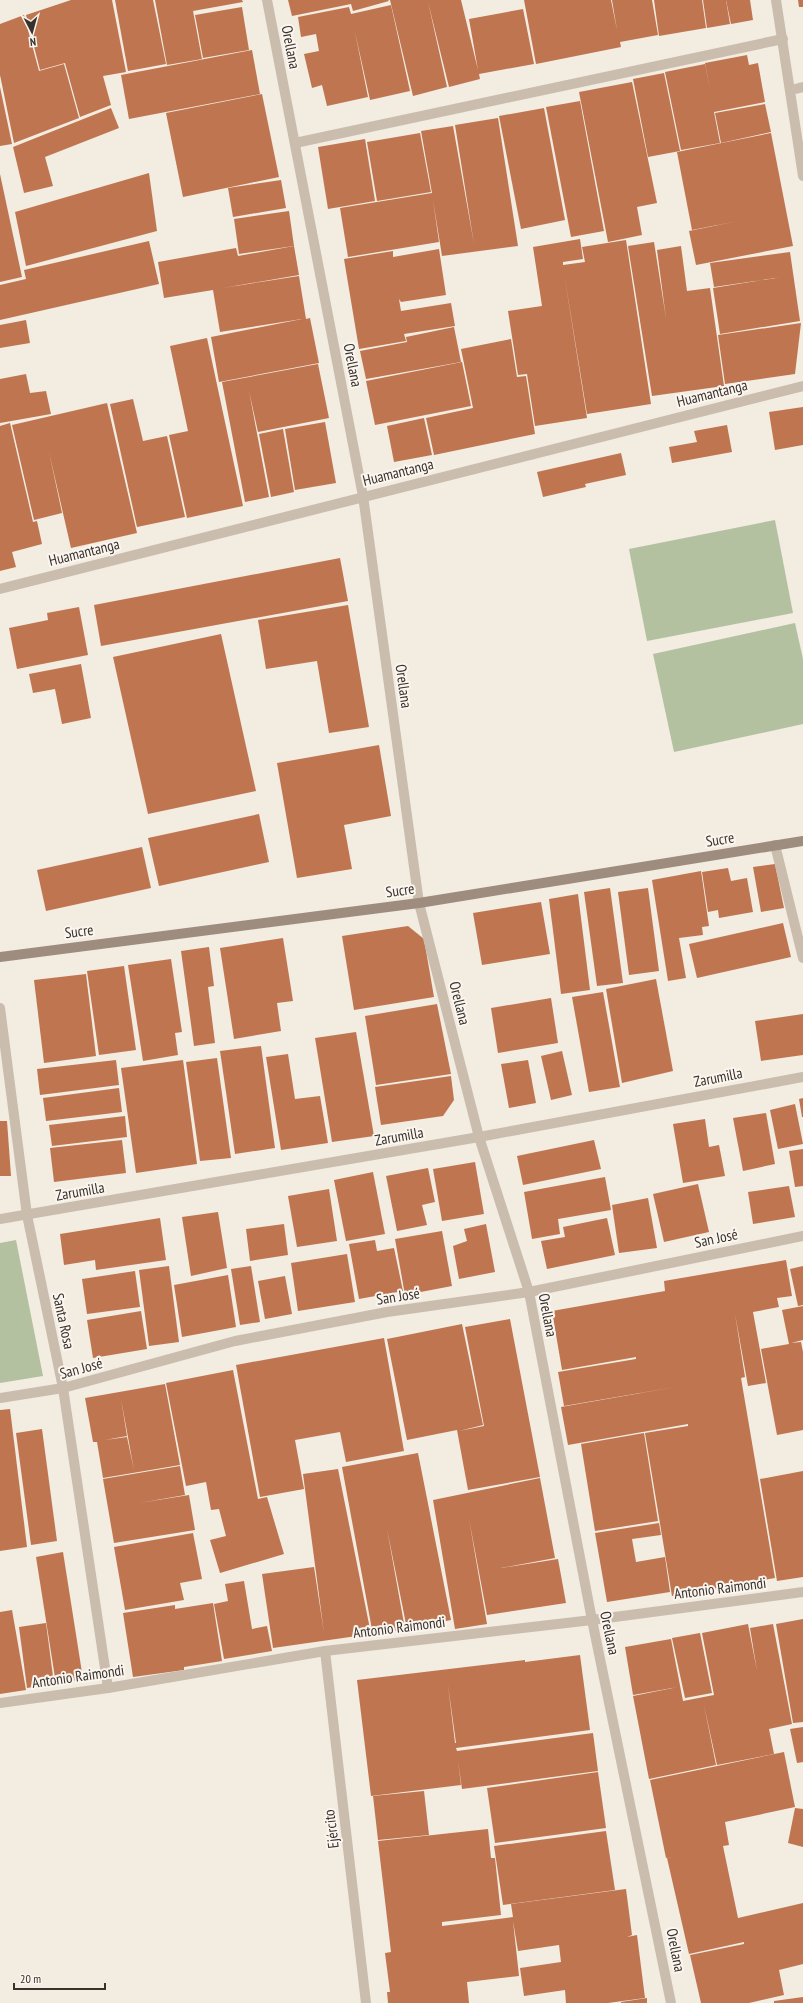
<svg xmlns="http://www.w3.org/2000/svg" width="803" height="2003" viewBox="0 0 803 2003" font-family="'PT Sans Narrow',sans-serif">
  <rect width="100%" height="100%" fill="#f2ece1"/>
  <g fill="#b4c1a1">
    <polygon points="775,520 793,613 647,641 629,549"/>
    <polygon points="795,623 803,659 803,724 674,752 653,654"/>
    <polygon points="16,1240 43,1376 0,1383 0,1243"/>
  </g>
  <g fill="#c07551" fill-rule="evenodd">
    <polygon points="71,0 112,0 126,72 103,76 111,105 80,117 65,63 40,70 26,15"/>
    <polygon points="115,0 153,0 166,64 128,71"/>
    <polygon points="155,0 242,0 243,2 193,11 202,59 167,65"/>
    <polygon points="288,0 388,0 389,1 353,11 351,4 292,16"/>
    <polygon points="390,0 461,0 478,70 469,19 523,9 534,64 479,74 480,79 449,87 428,2 447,87 413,96"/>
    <polygon points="524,0 611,0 617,30 612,0 652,0 658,35 620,42 621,47 536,64"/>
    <polygon points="654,0 702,0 706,28 659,36"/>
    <polygon points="703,0 726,0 730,24 707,28"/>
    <polygon points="726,0 750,0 753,20 731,24"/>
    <polygon points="798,0 803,0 803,7 799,7"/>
    <polygon points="391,5 410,91 370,100 355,32 368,97 327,106 322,85 312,88 304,54 319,51 316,34 301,37 298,17 349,7 351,14"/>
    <polygon points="242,7 249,50 203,58 195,15"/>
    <polygon points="24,15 39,71 64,64 79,118 14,143 0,75 0,24"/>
    <polygon points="252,50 260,94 129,119 121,75"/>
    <polygon points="747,55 749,65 758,63 765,102 714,112 720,143 681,150 665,72 705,64 710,90 705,63"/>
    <polygon points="664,73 680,151 648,157 633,79"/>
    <polygon points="632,82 657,203 637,207 642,235 608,242 579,92"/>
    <polygon points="0,87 12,144 0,146"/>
    <polygon points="262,94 279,177 183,197 166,113"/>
    <polygon points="580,101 604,231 571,237 546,107"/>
    <polygon points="765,104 771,132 721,143 715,113"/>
    <polygon points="111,108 119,128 45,157 53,186 24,193 13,147"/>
    <polygon points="544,108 565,220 521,229 499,116"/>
    <polygon points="498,118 518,246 442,256 433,200 439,242 348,257 340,208 432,193 421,131 453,126 474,244 455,125"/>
    <polygon points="420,133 431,192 377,201 367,142"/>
    <polygon points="771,133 793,246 696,265 689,231 738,221 692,230 677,152"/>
    <polygon points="365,139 375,201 328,209 318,147"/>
    <polygon points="149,173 157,231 26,266 15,212"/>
    <polygon points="0,174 22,277 0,282"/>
    <polygon points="281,180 286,208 233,217 228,188"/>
    <polygon points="289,211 294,246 239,254 234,219"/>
    <polygon points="580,239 583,259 563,262 563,265 585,262 582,247 626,240 651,404 587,414 564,273 587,418 535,426 527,374 518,375 508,311 542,306 533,247"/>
    <polygon points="149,241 159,284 0,320 0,285 26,279 24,270"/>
    <polygon points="654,242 666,318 657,250 681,246 687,291 710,288 724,386 652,396 628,246"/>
    <polygon points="294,246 299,275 223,288 299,276 306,319 310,318 319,363 219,382 211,337 302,319 220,332 213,290 164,298 158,262 236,248 238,256"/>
    <polygon points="439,249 446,295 401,302 399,299 401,311 451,303 455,326 404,334 406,341 359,349 344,259 393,251 393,257"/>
    <polygon points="790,252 800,321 720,334 713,288 782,277 714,287 710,263"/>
    <polygon points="26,320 30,343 0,348 0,325"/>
    <polygon points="801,323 795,374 725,384 718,335"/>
    <polygon points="454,327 461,362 366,379 360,351 407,342 406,337"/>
    <polygon points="207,338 243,506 187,518 169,435 188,431 170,346"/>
    <polygon points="511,339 517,377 526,376 535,434 434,455 426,418 473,408 461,349"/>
    <polygon points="462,362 471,406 375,425 366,381"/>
    <polygon points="318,364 329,418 258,432 249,391 269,497 245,502 222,382"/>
    <polygon points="26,374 30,393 46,391 51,414 0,423 0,379"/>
    <polygon points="133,399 143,441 167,436 185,517 137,527 110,404"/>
    <polygon points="107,403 137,533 71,548 49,452 62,513 34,520 12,425"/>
    <polygon points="803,407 803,445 775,450 769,412"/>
    <polygon points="424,418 432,455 394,462 387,426"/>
    <polygon points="325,422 336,483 295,490 285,429"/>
    <polygon points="10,423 33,522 37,521 42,544 12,552 16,567 0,571 0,426"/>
    <polygon points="727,425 732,452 672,463 669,447 697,442 694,431"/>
    <polygon points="283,429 294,492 271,497 259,434"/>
    <polygon points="621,453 626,475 585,484 586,487 543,497 537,472"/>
    <polygon points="340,558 348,601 101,646 94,605"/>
    <polygon points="348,605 369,727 329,733 317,661 266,669 258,620"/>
    <polygon points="79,607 88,655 17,669 9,628 48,620 47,613"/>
    <polygon points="221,634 256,791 148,814 113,657"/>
    <polygon points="81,664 91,718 62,724 55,689 33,693 29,674"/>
    <polygon points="379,745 391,816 344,825 352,869 297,878 277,763"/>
    <polygon points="259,814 269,862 159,886 148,838"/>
    <polygon points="142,847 151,888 46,911 37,870"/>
    <polygon points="775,864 784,908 761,912 753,867"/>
    <polygon points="728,868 731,881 747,878 753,912 719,918 718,910 708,912 702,872"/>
    <polygon points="701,871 709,926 702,927 703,935 679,938 686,978 668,981 652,880"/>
    <polygon points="610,888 623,983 597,986 584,892"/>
    <polygon points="648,888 659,971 629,975 618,892"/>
    <polygon points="578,894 590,990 561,994 549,899"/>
    <polygon points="541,902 550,954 482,965 473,913"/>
    <polygon points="783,923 791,957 697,978 689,944"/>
    <polygon points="408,926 424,939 434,997 354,1010 342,936"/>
    <polygon points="283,938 293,1001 277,1003 281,1031 234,1039 220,948"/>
    <polygon points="209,947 214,986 208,987 215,1043 194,1046 181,951"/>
    <polygon points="171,959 182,1032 175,1033 178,1055 143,1061 128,965"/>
    <polygon points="124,966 136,1050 99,1055 87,971"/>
    <polygon points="86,974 96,1056 44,1063 34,980"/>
    <polygon points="656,979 673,1071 622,1083 606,989"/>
    <polygon points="603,992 620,1087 589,1092 572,997"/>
    <polygon points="551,998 558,1043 498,1053 491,1008"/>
    <polygon points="437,1004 451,1074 376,1085 365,1016"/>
    <polygon points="803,1014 803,1055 761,1061 755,1021"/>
    <polygon points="356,1032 374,1136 332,1142 315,1038"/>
    <polygon points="261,1046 275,1148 235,1154 220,1051"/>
    <polygon points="562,1051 572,1095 551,1100 541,1056"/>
    <polygon points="288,1054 295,1099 320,1096 328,1143 281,1150 266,1057"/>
    <polygon points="217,1058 231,1158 200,1161 186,1062"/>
    <polygon points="116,1060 119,1085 40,1095 37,1069"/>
    <polygon points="183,1060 197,1164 136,1173 121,1068"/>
    <polygon points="528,1060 536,1103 509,1108 501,1064"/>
    <polygon points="451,1076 454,1100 443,1116 381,1125 375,1087"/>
    <polygon points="119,1088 122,1112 46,1121 43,1098"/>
    <polygon points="803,1098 803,1117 802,1117 799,1099"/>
    <polygon points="795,1104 803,1144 778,1149 770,1110"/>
    <polygon points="766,1113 775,1164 743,1171 733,1118"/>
    <polygon points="125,1116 127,1137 52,1146 49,1125"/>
    <polygon points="705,1119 709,1147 719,1145 725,1176 683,1183 673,1124"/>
    <polygon points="0,1121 7,1121 11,1176 0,1176"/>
    <polygon points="122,1140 126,1173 54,1182 50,1148"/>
    <polygon points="594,1140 601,1169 523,1185 517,1156"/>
    <polygon points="803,1149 803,1186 795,1187 789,1151"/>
    <polygon points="475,1162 484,1214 442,1221 433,1169"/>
    <polygon points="428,1168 435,1202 422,1205 427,1225 397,1231 386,1176"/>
    <polygon points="373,1172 385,1234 346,1241 334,1180"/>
    <polygon points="605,1177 611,1210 558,1219 560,1234 532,1239 524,1192"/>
    <polygon points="698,1184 709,1232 664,1242 653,1194"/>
    <polygon points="789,1186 795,1217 753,1224 748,1192"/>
    <polygon points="329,1189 337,1241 297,1247 288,1196"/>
    <polygon points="648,1198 657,1248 619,1253 612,1205"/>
    <polygon points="218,1212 227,1268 191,1276 182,1217"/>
    <polygon points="160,1218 166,1260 96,1270 95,1260 64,1265 60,1234"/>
    <polygon points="607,1218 615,1255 547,1269 541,1241 565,1237 563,1227"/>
    <polygon points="284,1224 288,1255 250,1261 246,1229"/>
    <polygon points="486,1224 495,1272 459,1279 453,1246 467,1241 464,1229"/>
    <polygon points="442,1231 452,1286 405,1295 395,1239"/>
    <polygon points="375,1240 377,1251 394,1248 403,1291 359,1299 349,1244"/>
    <polygon points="347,1254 355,1302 298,1311 291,1263"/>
    <polygon points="786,1260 792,1296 777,1298 779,1307 753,1312 766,1383 748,1386 735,1314 745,1377 741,1378 775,1578 672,1596 645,1433 688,1426 688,1424 568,1445 561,1407 681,1386 564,1406 558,1372 636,1359 636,1357 562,1370 552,1311 665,1291 664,1281"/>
    <polygon points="169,1266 179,1342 149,1346 139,1270"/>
    <polygon points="251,1266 260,1322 240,1325 231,1269"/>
    <polygon points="803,1266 803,1305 798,1306 790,1269"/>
    <polygon points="135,1271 140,1307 87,1314 82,1279"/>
    <polygon points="228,1275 236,1327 182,1337 174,1285"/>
    <polygon points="285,1276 292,1314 265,1319 258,1281"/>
    <polygon points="803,1306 803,1340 791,1343 801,1342 803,1352 803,1430 777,1435 761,1349 789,1344 782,1310"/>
    <polygon points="141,1311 147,1349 93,1358 87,1320"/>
    <polygon points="510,1319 540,1477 468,1490 457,1430 407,1440 387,1339 462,1324 483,1425 459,1431 484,1426 465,1327"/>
    <polygon points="384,1338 404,1451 346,1462 340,1432 295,1440 304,1489 260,1497 236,1365"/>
    <polygon points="233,1370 258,1499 267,1497 284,1554 220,1573 210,1540 226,1536 219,1509 211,1510 206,1482 186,1486 166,1383"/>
    <path d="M165,1384L180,1465L103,1478L97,1442H93L85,1398ZM121,1399L134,1470L127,1437L105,1440L127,1436Z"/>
    <polygon points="10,1409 27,1547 0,1551 0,1410"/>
    <polygon points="42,1429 57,1541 31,1545 16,1433"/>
    <polygon points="644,1433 658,1521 595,1531 581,1444"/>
    <polygon points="418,1453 451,1620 407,1629 387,1529 405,1629 373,1635 342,1467"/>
    <polygon points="180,1466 185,1495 139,1503 189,1495 195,1530 114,1543 103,1479"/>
    <polygon points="338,1469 371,1634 273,1648 262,1574 314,1567 324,1633 303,1474"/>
    <polygon points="803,1471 803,1577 777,1581 760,1479"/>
    <polygon points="540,1478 555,1558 501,1568 558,1559 566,1603 487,1615 469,1519 487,1624 455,1629 433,1500"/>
    <polygon points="659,1523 661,1535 632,1539 636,1562 665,1557 670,1592 607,1602 595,1533"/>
    <polygon points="193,1533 202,1579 180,1583 184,1600 125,1610 114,1547"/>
    <polygon points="63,1552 83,1679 56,1684 36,1557"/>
    <polygon points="244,1581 252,1629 267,1626 272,1651 224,1659 214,1604 228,1601 225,1584"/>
    <polygon points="213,1603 222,1661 184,1667 184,1670 133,1677 123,1613 175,1605 175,1609"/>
    <polygon points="12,1610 26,1690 0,1694 0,1612"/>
    <polygon points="803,1619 803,1722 793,1723 776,1624"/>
    <polygon points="46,1623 54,1684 27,1688 19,1627"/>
    <polygon points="748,1624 757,1671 750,1628 773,1624 792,1724 769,1729 774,1754 717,1765 704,1705 716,1765 649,1779 633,1696 678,1687 633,1695 625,1647 671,1639 683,1701 714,1695 702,1633"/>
    <polygon points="700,1633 712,1693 685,1698 672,1638"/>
    <path d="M580,1655L590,1730L456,1748L457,1751L593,1733L598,1771L462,1789L458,1761L461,1785L371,1796L357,1680L525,1660V1662ZM448,1685L456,1743H455Z"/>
    <polygon points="803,1727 803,1762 797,1763 790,1729"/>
    <polygon points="784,1752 795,1807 725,1822 729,1845 723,1846 738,1918 803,1903 803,1964 779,1970 784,1995 749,2003 701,2003 690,1955 744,1944 744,1942 689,1954 667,1858 672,1857 666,1858 650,1780"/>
    <polygon points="598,1772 606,1828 495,1843 487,1788"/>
    <polygon points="424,1791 429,1835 378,1840 373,1796"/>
    <polygon points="795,1808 803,1809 803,1847 788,1843"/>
    <polygon points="488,1829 491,1858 495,1858 501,1915 442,1922 442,1926 513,1917 511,1904 626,1889 632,1935 627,1937 637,1935 645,1998 608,2003 566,2003 565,1990 524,1996 520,1968 561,1962 559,1945 518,1951 513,1921 519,1976 467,1982 469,2003 388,2003 387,1992 390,1992 385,1953 391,1952 378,1841"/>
    <polygon points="606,1831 615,1890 503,1905 494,1846"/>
    <polygon points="803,1997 803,2003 774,2003 774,2001"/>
    <polygon points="647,1998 647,2003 621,2003 621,2002"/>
  </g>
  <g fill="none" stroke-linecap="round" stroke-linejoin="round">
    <g stroke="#cabdad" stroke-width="10">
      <polyline points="267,0 363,496 419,903 479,1137 529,1292 592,1620 671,2003"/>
      <polyline points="776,0 803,176"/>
      <polyline points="791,90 803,87"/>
      <polyline points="295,143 783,39"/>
      <polyline points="0,589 803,386"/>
      <polyline points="775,845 803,958"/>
      <polyline points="0,1008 27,1215 63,1388 108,1688"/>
      <polyline points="0,1219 479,1137 803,1077"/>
      <polyline points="0,1398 63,1388 235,1341 387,1312 529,1292 803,1236"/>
      <polyline points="325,1651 366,2003"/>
      <polyline points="0,1703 108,1688 325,1651 592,1620 803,1592"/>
    </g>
    <polyline stroke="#9e8c7e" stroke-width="10" points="0,957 419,903 803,841"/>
  </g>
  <g text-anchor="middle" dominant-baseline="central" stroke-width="4" stroke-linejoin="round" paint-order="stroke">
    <g font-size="15" fill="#39312b" stroke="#faf5ee">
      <text transform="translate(291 47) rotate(79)">Orellana</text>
      <text transform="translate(353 365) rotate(79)">Orellana</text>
      <text transform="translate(712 393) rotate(-14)">Huamantanga</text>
      <text transform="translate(398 472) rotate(-14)">Huamantanga</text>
      <text transform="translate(84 552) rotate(-14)">Huamantanga</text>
      <text transform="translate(404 686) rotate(82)">Orellana</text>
      <text transform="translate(720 839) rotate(-9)">Sucre</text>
      <text transform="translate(400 890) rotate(-8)">Sucre</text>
      <text transform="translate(79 931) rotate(-7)">Sucre</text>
      <text transform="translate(460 1003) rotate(76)">Orellana</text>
      <text transform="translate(718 1077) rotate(-11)">Zarumilla</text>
      <text transform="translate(399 1136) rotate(-10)">Zarumilla</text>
      <text transform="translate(80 1191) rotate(-10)">Zarumilla</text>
      <text transform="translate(716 1238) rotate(-12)">San José</text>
      <text transform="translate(398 1296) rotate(-9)">San José</text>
      <text transform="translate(548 1315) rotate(79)">Orellana</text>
      <text transform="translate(64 1321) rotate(78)">Santa Rosa</text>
      <text transform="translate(81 1368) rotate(-15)">San José</text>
      <text transform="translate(720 1588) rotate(-7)">Antonio Raimondi</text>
      <text transform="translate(399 1627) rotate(-7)">Antonio Raimondi</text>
      <text transform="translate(610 1633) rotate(78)">Orellana</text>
      <text transform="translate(78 1676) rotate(-8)">Antonio Raimondi</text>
      <text transform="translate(331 1829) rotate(-97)">Ejército</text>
      <text transform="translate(676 1950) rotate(79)">Orellana</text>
    </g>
  </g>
  <g transform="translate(32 32) rotate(174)" stroke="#faf5ee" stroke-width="3" paint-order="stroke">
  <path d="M0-3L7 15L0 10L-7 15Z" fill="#39312b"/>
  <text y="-6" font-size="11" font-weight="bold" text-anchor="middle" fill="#39312b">N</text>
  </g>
  <path d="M14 1983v6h91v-6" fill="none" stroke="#39312b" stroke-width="2"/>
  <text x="20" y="1983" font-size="12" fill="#39312b" stroke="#faf5ee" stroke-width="3" paint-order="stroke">20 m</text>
</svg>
